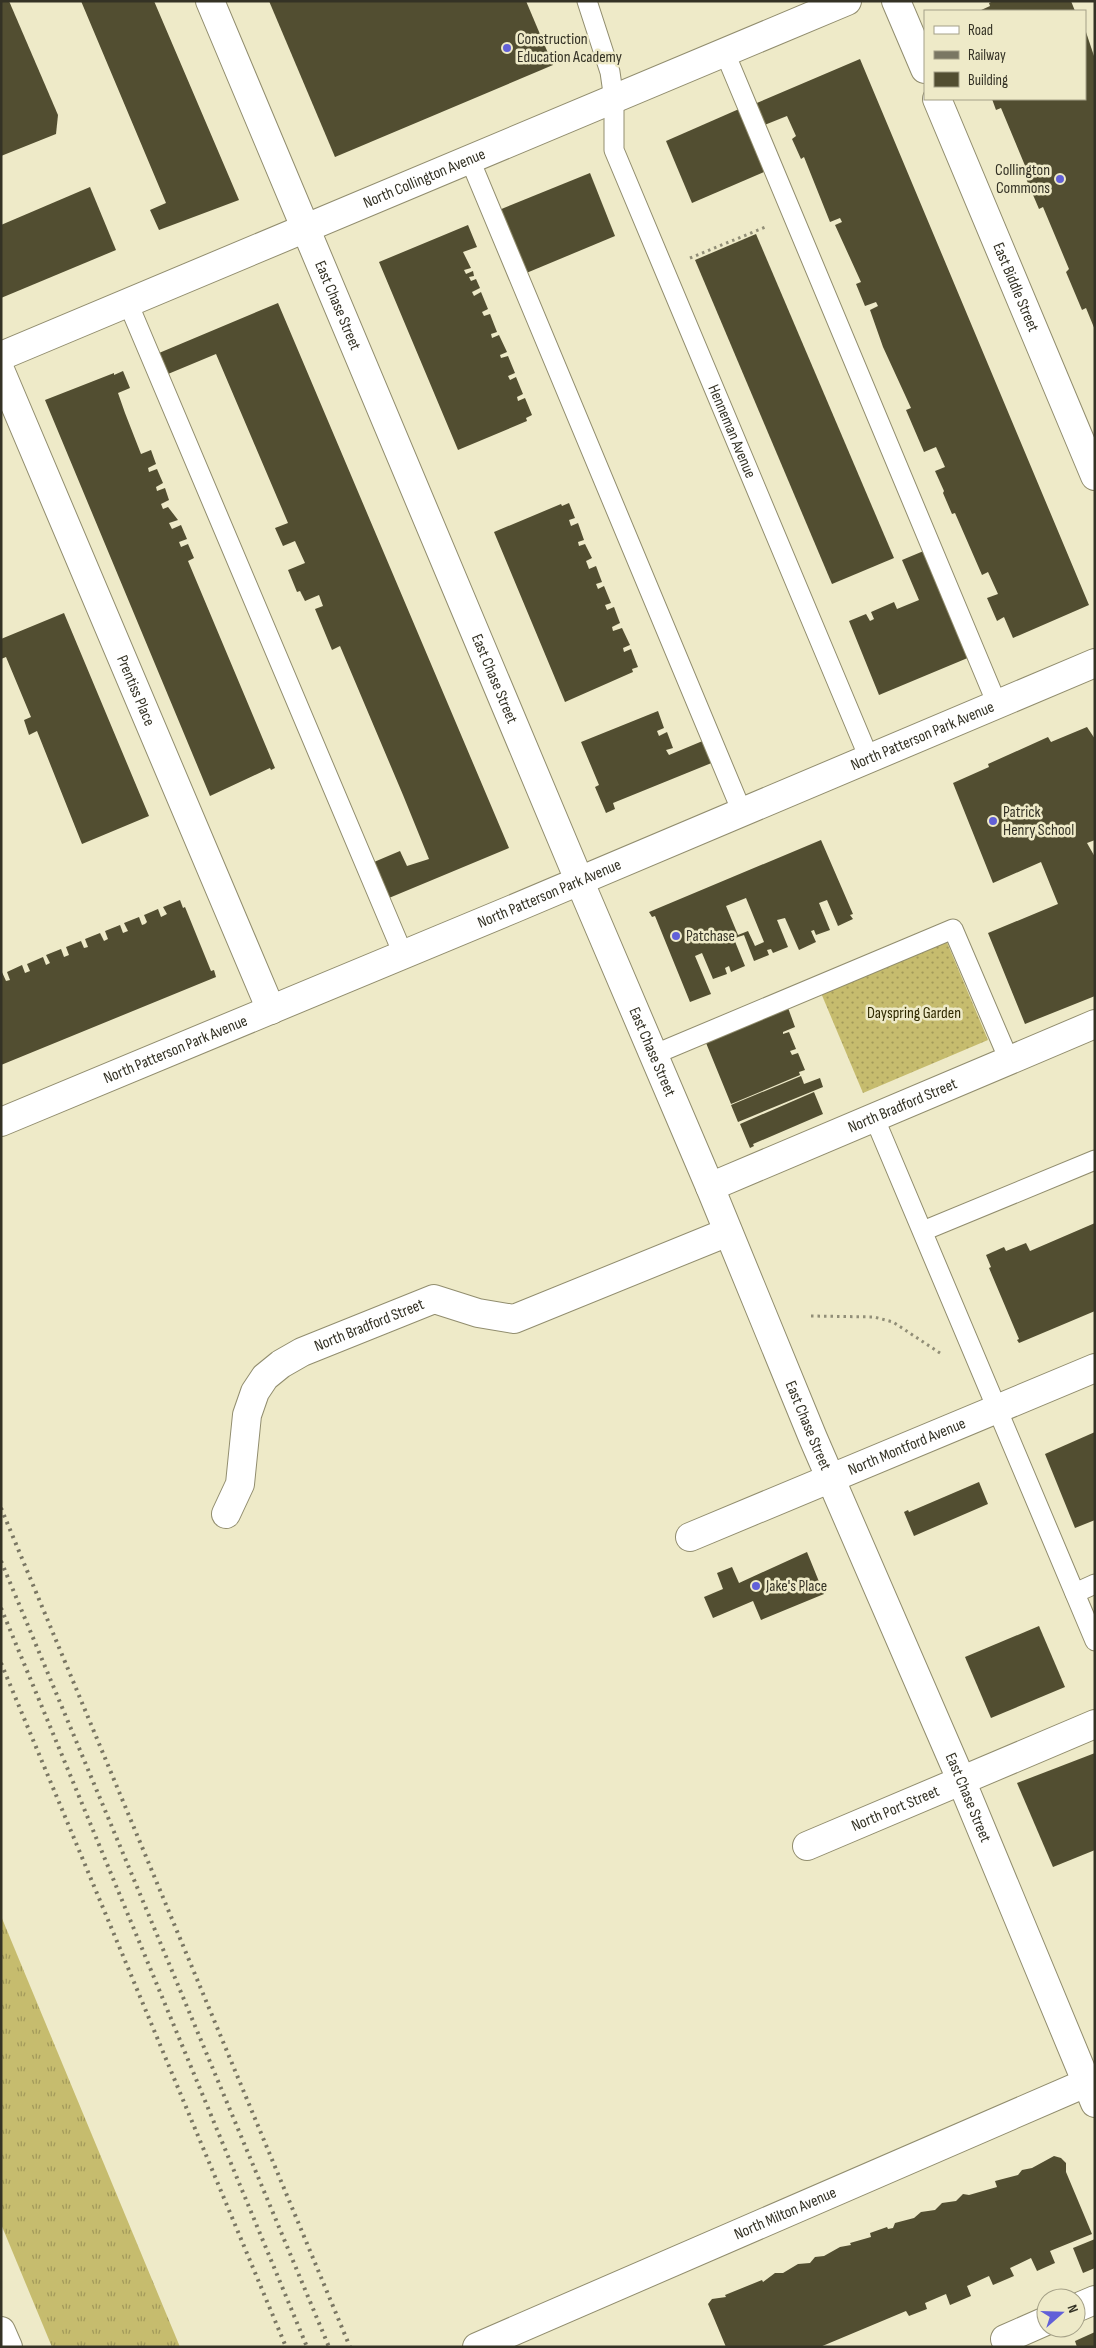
<svg xmlns="http://www.w3.org/2000/svg" width="1096" height="2348" viewBox="0 0 1096 2348" font-family="'Sofia Sans Condensed',sans-serif">
  <defs>
    <pattern id="grass-tufts" width="24" height="20" patternUnits="userSpaceOnUse" patternTransform="scale(1.25)"><rect width="24" height="20" fill="#c6bc6e"/><path d="M3 7l-1-3M5 7V3M7 7l1-3M15 17l-1-3M17 17v-4M19 17l1-3" fill="none" stroke="#a2995a"/></pattern>
    <pattern id="garden-dots" width="8" height="8" patternUnits="userSpaceOnUse" patternTransform="scale(1.25)"><rect width="8" height="8" fill="#c6bc6e"/><path d="M2 2h.1M6 6h.1" fill="none" stroke="#a2995a" stroke-width="1.8" stroke-linecap="round"/></pattern>
  </defs>
  <rect width="100%" height="100%" fill="#eeeac8"/>
  <polygon fill="url(#grass-tufts)" points="1,1916 180,2347 52,2347 1,2224"/>
  <polygon fill="url(#garden-dots)" points="946,940 988,1040 863,1093 821,993"/>
  <g fill="#524e31" fill-rule="evenodd">
    <polygon points="1,1 9,1 58,115 56,134 1,156"/>
    <polygon points="81,1 154,1 239,200 159,230 150,210 166,203"/>
    <polygon points="269,1 526,1 553,65 335,157"/>
    <polygon points="993,1 1071,1 1075,11 979,11 990,6 989,3"/>
    <polygon points="1085,29 1095,59 1095,330 1086,308 1082,310 1066,272 1069,269 1043,207 1039,209 1022,169 1026,168 1001,108 996,110 992,99 1085,99"/>
    <polygon points="860,59 1089,605 1013,638 1004,617 997,621 987,598 998,594 988,572 982,575 955,513 952,514 943,493 944,491 935,471 945,467 936,447 924,452 906,410 911,408 883,347 870,310 878,306 876,302 865,306 856,284 861,282 835,225 842,222 840,218 830,222 804,157 801,159 792,139 796,136 787,116 762,126 752,105"/>
    <polygon points="739,109 764,172 692,203 666,141"/>
    <polygon points="590,173 615,236 524,274 499,210"/>
    <polygon points="90,187 116,250 1,298 1,225"/>
    <polygon points="468,225 477,247 463,252 471,268 464,270 466,274 473,271 474,276 469,277 471,281 476,279 480,288 472,292 474,296 481,292 488,309 482,312 484,316 490,314 497,332 491,334 492,338 499,335 507,352 500,355 501,358 508,356 515,373 508,376 510,380 516,377 523,394 517,397 518,401 525,398 532,415 526,418 527,421 458,450 379,262"/>
    <polygon points="756,234 894,558 832,584 695,260"/>
    <polygon points="278,303 509,848 389,898 374,862 400,851 407,866 429,859 403,795 340,646 332,650 315,609 323,606 319,595 305,601 300,591 297,592 288,570 305,563 295,541 283,546 275,528 288,523 216,354 168,374 159,353"/>
    <polygon points="123,371 130,388 118,393 125,413 141,454 151,450 156,464 148,468 149,472 157,469 163,483 156,487 157,491 165,488 169,500 161,504 163,509 168,507 178,520 169,523 172,529 181,525 187,539 179,542 181,547 188,544 194,558 188,561 275,768 271,770 270,768 210,796 45,400 114,373 114,375"/>
    <polygon points="569,503 575,518 569,520 571,526 578,523 584,540 578,542 579,546 585,544 592,558 586,561 589,569 596,566 602,582 596,584 598,589 604,586 611,603 605,605 607,610 614,607 620,623 612,627 613,631 622,628 630,645 623,648 624,652 631,649 638,667 632,669 633,672 565,702 494,532 561,504 562,506"/>
    <polygon points="926,550 970,657 879,695 849,621 866,614 870,621 874,619 871,612 894,602 897,609 919,600 902,560"/>
    <polygon points="64,613 149,816 82,844 37,731 29,735 24,720 31,717 6,657 1,659 1,639"/>
    <polygon points="658,711 664,728 657,731 659,736 667,732 673,748 666,750 669,755 705,740 714,762 613,803 615,809 606,813 595,787 599,785 581,742"/>
    <polygon points="1087,727 1095,739 1095,840 1087,843 1095,857 1095,996 1025,1024 988,933 1058,904 1041,862 993,883 953,783 989,767 988,764 1048,737 1051,742"/>
    <path d="M821,840L853,914L850,915L853,919L838,926L827,900L819,903L830,930L816,935L814,930L811,931L816,942L799,950L785,918L777,920L788,947L773,953L771,949L767,950L769,955L754,961L744,935L738,937L734,939L745,966L731,972L729,966L725,968L727,974L713,979L702,953L695,956L711,994L690,1002L655,916L652,917L649,912ZM746,898L764,942L755,946L748,931L738,935L726,906Z"/>
    <polygon points="180,900 183,908 185,907 211,971 214,970 216,977 1,1065 1,970 6,981 10,980 7,972 22,965 25,973 30,971 27,964 43,957 46,965 50,963 46,955 61,949 64,957 69,955 66,947 81,941 84,948 88,947 85,939 100,933 104,941 108,939 105,931 120,925 123,933 128,931 124,923 139,917 142,925 145,924 147,922 144,915 158,909 161,917 167,914 163,907"/>
    <polygon points="787,1005 795,1027 783,1032 783,1034 789,1032 796,1049 790,1051 792,1055 798,1053 805,1070 799,1072 800,1075 731,1104 704,1038"/>
    <polygon points="801,1076 804,1084 820,1078 823,1087 738,1122 731,1105"/>
    <polygon points="814,1092 823,1114 753,1144 754,1146 750,1148 740,1124"/>
    <polygon points="1095,1223 1095,1311 1019,1343 1017,1340 1019,1339 989,1268 991,1267 986,1255 1004,1247 1006,1251 1026,1243 1030,1251"/>
    <polygon points="1095,1432 1095,1520 1075,1528 1045,1454"/>
    <polygon points="979,1482 988,1504 914,1536 904,1512 908,1510 909,1512"/>
    <polygon points="807,1552 824,1594 761,1620 753,1601 713,1618 704,1597 723,1589 717,1573 732,1567 739,1583"/>
    <polygon points="1039,1626 1065,1687 991,1718 965,1657"/>
    <polygon points="1095,1753 1095,1850 1053,1867 1017,1783"/>
    <polygon points="1054,2156 1061,2158 1066,2163 1066,2172 1092,2234 1050,2251 1055,2263 1037,2271 1031,2258 1010,2268 1014,2276 993,2285 989,2276 967,2286 971,2296 950,2305 946,2294 925,2303 927,2309 909,2316 906,2311 820,2347 726,2347 708,2304 712,2299 726,2297 725,2295 762,2280 763,2282 775,2273 783,2273 798,2264 810,2263 815,2257 824,2256 840,2247 851,2245 850,2243 871,2237 870,2233 887,2227 888,2229 893,2228 895,2223 914,2218 921,2212 935,2210 942,2203 956,2201 963,2194 969,2195 997,2187 995,2181 1018,2175 1022,2170 1032,2168"/>
    <polygon points="1095,2239 1095,2268 1083,2273 1073,2248"/>
    <polygon points="1095,2332 1095,2347 1077,2347 1075,2341"/>
  </g>
  <g fill="none" stroke-linecap="round" stroke-linejoin="round">
    <defs>
      <g id="lane">
        <path id="s1" d="M587,1L610,72L614,100V150L869,758"/>
        <polyline points="725,53 997,704"/>
        <polyline points="470,160 742,812"/>
        <polyline points="128,303 403,954"/>
        <polyline points="653,1055 953,929 1009,1060"/>
        <polyline points="874,1117 1095,1641"/>
        <polyline points="923,1231 1095,1160"/>
        <polyline points="1075,1593 1095,1584"/>
      </g>
      <g id="street">
        <path id="s2" d="M210,1L579,880L710,1187L813,1438L956,1768L1095,2103"/>
        <path id="s3" d="M1,356L847,1"/>
        <path id="s4" d="M1,372L271,1010"/>
        <path id="s5" d="M1,1122L513,909L1095,663"/>
        <path id="s6" d="M710,1187L1095,1024"/>
        <path id="s7" d="M226,1514L240,1484L247,1415L255,1392L265,1377L281,1364L302,1352L434,1299L478,1313L514,1319L728,1232"/>
        <path id="s8" d="M690,1537L1095,1368"/>
        <path id="s9" d="M807,1846L1095,1724"/>
        <polyline points="1076,2308 1095,2300"/>
        <polyline points="1,2331 8,2347"/>
        <polyline points="1005,2339 1046,2321"/>
      </g>
      <g id="secondary">
        <polyline points="896,1 925,69"/>
        <path id="s10" d="M937,99L1095,476"/>
        <path id="s11" d="M477,2347L1095,2079"/>
      </g>
    </defs>
    <use href="#lane" stroke="#918d6e" stroke-width="21"/>
    <use href="#street" stroke="#918d6e" stroke-width="30"/>
    <use href="#secondary" stroke="#918d6e" stroke-width="30"/>
    <g stroke="#918e77" stroke-width="3" stroke-dasharray="2.5 4" stroke-linecap="butt">
      <polyline points="690,258 768,226"/>
      <polyline points="811,1316 874,1317 893,1322 943,1355"/>
    </g>
    <use href="#lane" stroke="#fff" stroke-width="19"/>
    <use href="#street" stroke="#fff" stroke-width="28"/>
    <use href="#secondary" stroke="#fff" stroke-width="28"/>
    <g stroke="#7a7763" stroke-width="4" stroke-dasharray="2.5 5" stroke-linecap="butt">
      <polyline points="1,1508 350,2347"/>
      <polyline points="1,1561 329,2347"/>
      <polyline points="1,1608 307,2347"/>
      <polyline points="1,1663 286,2347"/>
    </g>
  </g>
  <g fill="#6260d8" stroke="#eeeac8" stroke-width="2">
    <circle cx="507" cy="48" r="5"/>
    <circle cx="1060" cy="179" r="5"/>
    <circle cx="993" cy="821" r="5"/>
    <circle cx="676" cy="936" r="5"/>
    <circle cx="756" cy="1586" r="5"/>
  </g>
  <g text-anchor="middle" dominant-baseline="central" stroke-width="5" stroke-linejoin="round" paint-order="stroke">
    <g font-size="16" fill="#343225" stroke="#eeeac8" text-anchor="start">
      <text x="517" y="39">Construction<tspan x="517" dy="18">Education Academy</tspan></text>
      <text x="1050" y="170" text-anchor="end">Collington<tspan x="1050" dy="18">Commons</tspan></text>
      <text x="1003" y="812">Patrick<tspan x="1003" dy="18">Henry School</tspan></text>
      <text x="686" y="936">Patchase</text>
      <text x="766" y="1586">Jake's Place</text>
    </g>
    <g font-size="16" fill="#343225" stroke="#eeeac8">
      <text stroke="none"><textPath href="#s3" startOffset="459">North Collington Avenue</textPath></text>
      <text stroke="none"><textPath href="#s10" startOffset="204">East Biddle Street</textPath></text>
      <text stroke="none"><textPath href="#s2" startOffset="330">East Chase Street</textPath></text>
      <text stroke="none"><textPath href="#s1" startOffset="458">Henneman Avenue</textPath></text>
      <text stroke="none"><textPath href="#s2" startOffset="735">East Chase Street</textPath></text>
      <text stroke="none"><textPath href="#s4" startOffset="346">Prentiss Place</textPath></text>
      <text stroke="none"><textPath href="#s5" startOffset="999">North Patterson Park Avenue</textPath></text>
      <text stroke="none"><textPath href="#s5" startOffset="594">North Patterson Park Avenue</textPath></text>
      <text stroke="none"><textPath href="#s5" startOffset="189">North Patterson Park Avenue</textPath></text>
      <text stroke="none"><textPath href="#s2" startOffset="1140">East Chase Street</textPath></text>
      <text stroke="none"><textPath href="#s6" startOffset="209">North Bradford Street</textPath></text>
      <text stroke="none"><textPath href="#s7" startOffset="262">North Bradford Street</textPath></text>
      <text stroke="none"><textPath href="#s2" startOffset="1545">East Chase Street</textPath></text>
      <text stroke="none"><textPath href="#s8" startOffset="235">North Montford Avenue</textPath></text>
      <text stroke="none"><textPath href="#s2" startOffset="1950">East Chase Street</textPath></text>
      <text stroke="none"><textPath href="#s9" startOffset="96">North Port Street</textPath></text>
      <text stroke="none"><textPath href="#s11" startOffset="336">North Milton Avenue</textPath></text>
    </g>
    <g font-size="16" fill="#302a00" stroke="#eeeac8">
      <text x="914" y="1013">Dayspring Garden</text>
    </g>
  </g>
  <rect width="1096" height="2348" fill="none" stroke="#343225" stroke-width="5"/>
  <rect x="924" y="10" width="162" height="90" fill="#eeeac8" stroke="#a4a087"/>
  <rect x="934" y="26" width="25" height="8" fill="#ffffff" stroke="#a4a087"/>
  <text x="968" y="35" font-size="15" fill="#343225">Road</text>
  <rect x="934" y="51" width="25" height="8" fill="#7a7763" stroke="#a4a087"/>
  <text x="968" y="60" font-size="15" fill="#343225">Railway</text>
  <rect x="934" y="72" width="25" height="15" fill="#524e31" stroke="#a4a087"/>
  <text x="968" y="85" font-size="15" fill="#343225">Building</text>
  <g transform="translate(1061 2313) rotate(70)"><circle r="24" fill="#eeeac8" stroke="#a4a087"/>
  <path d="M0-4L9 19L0 12L-9 19Z" fill="#6260d8"/>
  <text y="-8" font-size="14" font-weight="bold" text-anchor="middle" fill="#343225">N</text>
  </g>
</svg>
